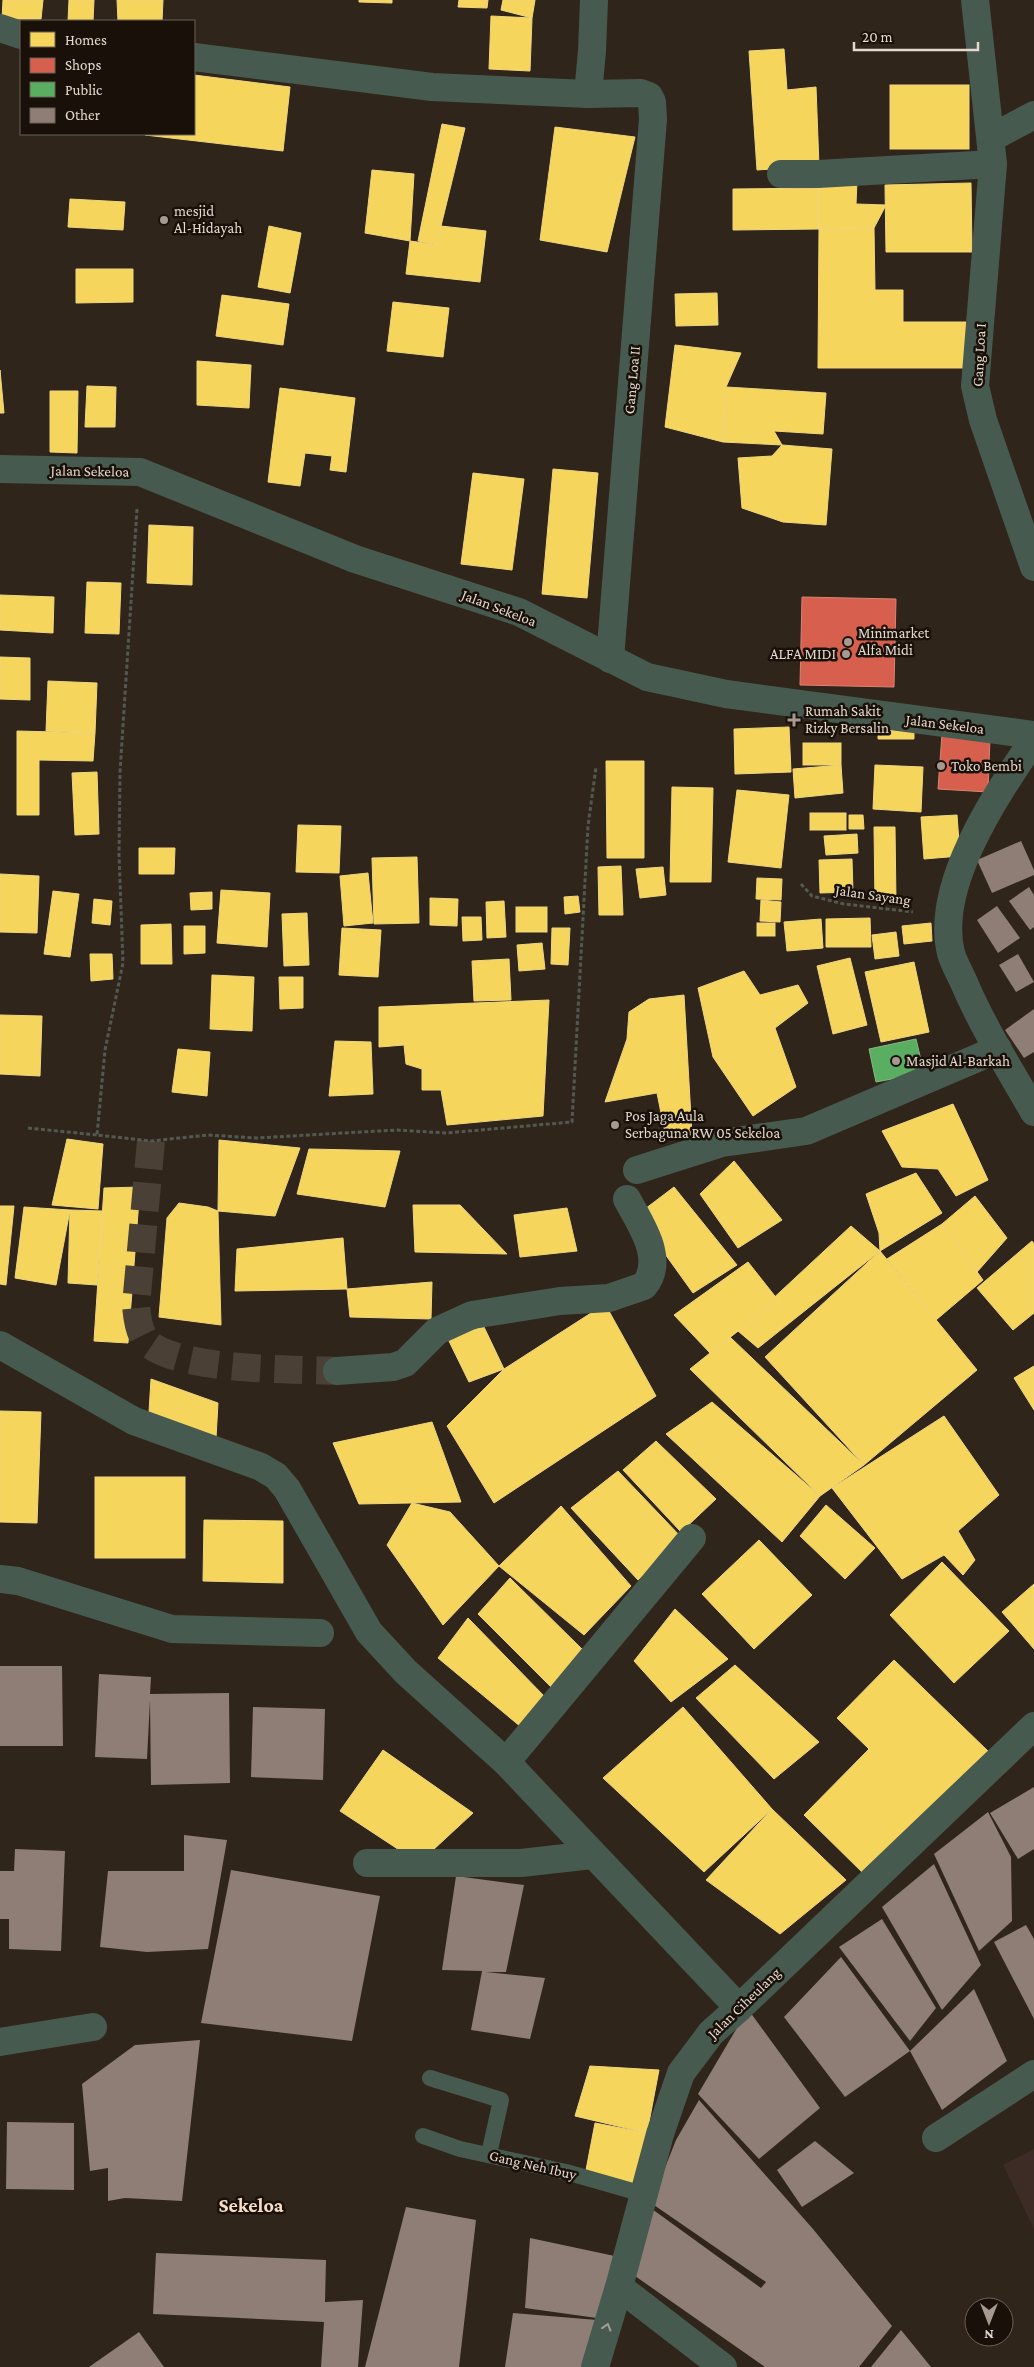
<svg xmlns="http://www.w3.org/2000/svg" width="1034" height="2367" viewBox="0 0 1034 2367" font-family="'Crimson Pro',serif">
  <rect width="100%" height="100%" fill="#30251b"/>
  <polygon fill="#3d2b25" points="1034,2149 1034,2229 1003,2165"/>
  <g fill="#f6d55c" stroke="#f1d67e">
    <polygon points="3,0 43,0 41,19 2,19"/>
    <polygon points="69,0 94,0 93,21 68,21"/>
    <polygon points="117,0 163,0 162,21 118,21"/>
    <polygon points="359,0 392,0 392,3 359,2"/>
    <polygon points="459,0 488,0 487,8 458,7"/>
    <polygon points="503,0 535,0 532,18 501,10"/>
    <polygon points="491,16 532,18 530,71 489,69"/>
    <polygon points="784,49 787,90 816,87 819,166 757,170 749,51"/>
    <polygon points="194,75 290,87 283,151 145,135 194,134"/>
    <rect x="890" y="85" width="79" height="64"/>
    <polygon points="442,124 465,128 441,226 439,245 418,241"/>
    <polygon points="555,127 635,137 607,252 540,240"/>
    <polygon points="372,170 414,174 410,241 365,233"/>
    <polygon points="857,181 856,204 886,205 874,228 819,229 819,188 824,183"/>
    <polygon points="971,183 972,252 886,252 885,185"/>
    <polygon points="819,188 819,229 733,230 733,189"/>
    <polygon points="70,199 125,202 123,230 68,227"/>
    <polygon points="269,226 301,233 290,293 258,287"/>
    <polygon points="441,226 486,231 480,282 406,274 410,241 439,245"/>
    <polygon points="874,228 875,290 903,290 903,322 966,322 966,368 818,368 819,229"/>
    <polygon points="76,269 133,269 133,302 76,303"/>
    <polygon points="717,293 718,325 676,326 675,294"/>
    <polygon points="222,295 289,304 283,345 216,336"/>
    <polygon points="393,302 449,308 443,357 387,351"/>
    <polygon points="675,345 741,353 726,387 723,442 665,427"/>
    <polygon points="197,361 251,365 249,408 197,405"/>
    <polygon points="0,370 4,413 0,413"/>
    <polygon points="87,386 116,387 115,427 85,427"/>
    <polygon points="726,387 826,393 823,434 774,431 782,445 723,442"/>
    <polygon points="280,388 355,398 346,472 330,470 332,456 305,453 300,486 268,482"/>
    <polygon points="50,391 78,391 77,453 50,452"/>
    <polygon points="782,445 832,449 826,525 783,522 742,508 738,458 772,456"/>
    <polygon points="553,469 598,473 587,598 542,594"/>
    <polygon points="473,473 524,479 512,570 461,564"/>
    <polygon points="149,525 193,527 192,585 147,583"/>
    <polygon points="87,582 121,583 119,634 85,633"/>
    <polygon points="0,595 54,597 53,633 0,630"/>
    <polygon points="0,657 30,658 30,700 0,699"/>
    <polygon points="48,681 97,683 95,733 46,731"/>
    <polygon points="896,724 895,731 914,731 914,739 878,739 878,725"/>
    <polygon points="789,727 791,772 735,774 734,729"/>
    <polygon points="17,731 95,733 93,761 39,760 39,815 17,815"/>
    <rect x="803" y="743" width="38" height="22"/>
    <polygon points="606,761 644,761 644,858 607,858"/>
    <polygon points="841,765 843,793 795,798 793,769"/>
    <polygon points="875,765 923,767 921,812 873,809"/>
    <polygon points="97,772 99,834 75,835 72,773"/>
    <polygon points="672,787 713,788 711,882 670,882"/>
    <polygon points="737,790 789,795 781,868 728,862"/>
    <rect x="810" y="813" width="36" height="17"/>
    <polygon points="849,815 863,815 864,829 849,829"/>
    <polygon points="957,815 960,856 924,859 921,817"/>
    <polygon points="298,825 341,826 339,873 296,872"/>
    <polygon points="874,827 895,827 896,902 875,902"/>
    <polygon points="857,834 858,853 826,855 824,836"/>
    <polygon points="139,848 175,848 174,874 139,874"/>
    <polygon points="417,857 419,923 374,924 372,858"/>
    <polygon points="852,859 853,892 820,893 819,860"/>
    <polygon points="621,866 623,915 599,915 598,867"/>
    <polygon points="663,867 666,895 640,898 636,869"/>
    <polygon points="368,873 373,923 344,926 340,876"/>
    <polygon points="0,874 39,876 37,933 0,932"/>
    <polygon points="757,878 782,879 781,900 756,899"/>
    <polygon points="221,890 270,893 267,947 217,943"/>
    <polygon points="53,891 79,894 70,957 44,954"/>
    <polygon points="212,892 212,909 191,910 190,893"/>
    <polygon points="578,896 580,912 565,914 564,897"/>
    <polygon points="430,898 458,899 457,926 430,925"/>
    <polygon points="94,899 112,901 110,925 92,923"/>
    <polygon points="761,900 781,902 780,922 760,921"/>
    <polygon points="504,901 506,937 487,938 486,902"/>
    <rect x="516" y="907" width="31" height="25"/>
    <polygon points="307,913 309,965 284,966 282,914"/>
    <polygon points="462,917 481,917 482,940 463,941"/>
    <polygon points="870,918 871,947 826,947 826,919"/>
    <polygon points="821,919 823,948 787,951 784,922"/>
    <rect x="757" y="923" width="18" height="13"/>
    <polygon points="931,923 932,941 904,944 902,926"/>
    <polygon points="171,924 172,964 141,964 141,925"/>
    <polygon points="184,926 205,926 205,953 184,954"/>
    <polygon points="342,928 381,930 378,977 339,975"/>
    <polygon points="552,928 570,928 568,965 551,964"/>
    <polygon points="896,932 899,956 875,959 872,935"/>
    <polygon points="542,943 545,969 519,971 517,945"/>
    <polygon points="90,954 112,954 113,979 91,981"/>
    <polygon points="850,958 867,1025 833,1034 817,966"/>
    <polygon points="509,959 511,1000 474,1001 472,961"/>
    <polygon points="914,962 929,1032 881,1042 865,972"/>
    <polygon points="744,971 760,995 798,985 808,1003 775,1028 796,1087 753,1116 713,1057 698,988"/>
    <polygon points="212,975 254,977 252,1031 210,1029"/>
    <polygon points="279,977 303,977 303,1008 280,1009"/>
    <polygon points="684,995 692,1135 666,1138 657,1093 605,1102 627,1039 629,1012 649,999"/>
    <polygon points="549,1000 543,1116 447,1125 441,1090 422,1090 422,1069 406,1064 404,1045 379,1047 379,1007"/>
    <polygon points="0,1015 42,1016 40,1076 0,1074"/>
    <polygon points="335,1041 371,1042 373,1094 329,1096"/>
    <polygon points="178,1049 210,1052 207,1096 172,1092"/>
    <polygon points="953,1104 988,1180 956,1196 938,1169 902,1167 882,1131"/>
    <polygon points="67,1139 103,1144 98,1209 52,1205"/>
    <polygon points="219,1140 300,1148 275,1216 218,1211"/>
    <polygon points="309,1149 400,1151 385,1207 297,1194"/>
    <polygon points="734,1161 782,1220 738,1248 700,1194"/>
    <polygon points="916,1173 942,1213 880,1251 879,1233 866,1194"/>
    <polygon points="140,1187 128,1343 94,1341 104,1188"/>
    <polygon points="674,1187 737,1265 693,1293 637,1215"/>
    <polygon points="975,1196 1007,1238 977,1272 942,1224"/>
    <polygon points="179,1203 208,1207 218,1211 221,1325 159,1317 167,1218"/>
    <polygon points="413,1205 460,1205 507,1254 415,1252"/>
    <polygon points="0,1206 14,1206 6,1285 0,1284"/>
    <polygon points="24,1207 70,1210 56,1285 15,1278"/>
    <polygon points="567,1208 577,1251 520,1257 514,1215"/>
    <polygon points="70,1210 103,1211 97,1285 68,1283"/>
    <polygon points="942,1224 983,1280 936,1320 887,1259"/>
    <polygon points="851,1226 880,1251 758,1348 738,1331"/>
    <polygon points="343,1238 347,1289 235,1291 237,1249"/>
    <polygon points="1032,1241 1034,1244 1034,1313 1013,1330 977,1288"/>
    <polygon points="880,1251 977,1370 864,1465 765,1357"/>
    <polygon points="748,1262 778,1300 710,1353 674,1315"/>
    <polygon points="432,1282 431,1319 350,1317 347,1289"/>
    <polygon points="605,1304 656,1396 494,1503 447,1426 504,1369"/>
    <polygon points="484,1327 504,1369 469,1382 447,1337"/>
    <polygon points="730,1337 864,1465 820,1496 690,1369"/>
    <polygon points="1034,1366 1034,1410 1014,1378"/>
    <polygon points="151,1379 218,1403 216,1438 149,1412"/>
    <polygon points="712,1402 820,1496 782,1542 666,1434"/>
    <polygon points="0,1411 41,1412 37,1523 0,1522"/>
    <polygon points="944,1416 999,1495 958,1531 975,1560 963,1575 944,1555 902,1579 832,1488"/>
    <polygon points="432,1422 461,1502 359,1504 333,1443"/>
    <polygon points="656,1441 716,1499 681,1532 623,1470"/>
    <polygon points="618,1471 682,1538 638,1580 571,1508"/>
    <rect x="95" y="1477" width="90" height="81"/>
    <polygon points="412,1503 450,1512 499,1566 443,1625 387,1545"/>
    <polygon points="826,1505 875,1548 845,1579 800,1536"/>
    <polygon points="561,1506 631,1586 584,1635 499,1566"/>
    <polygon points="204,1520 283,1521 283,1583 203,1581"/>
    <polygon points="759,1540 812,1595 754,1649 702,1594"/>
    <polygon points="942,1562 1009,1631 954,1683 890,1615"/>
    <polygon points="510,1578 587,1654 556,1692 478,1614"/>
    <polygon points="1034,1584 1034,1649 1002,1612"/>
    <polygon points="675,1609 728,1659 671,1702 634,1661"/>
    <polygon points="468,1618 546,1698 521,1727 438,1658"/>
    <polygon points="894,1660 990,1753 867,1877 804,1815 869,1749 837,1718"/>
    <polygon points="735,1665 819,1742 774,1779 696,1698"/>
    <polygon points="683,1707 772,1809 704,1872 603,1778"/>
    <polygon points="383,1750 473,1813 419,1863 340,1811"/>
    <polygon points="772,1809 846,1880 780,1934 706,1880"/>
    <polygon points="590,2066 659,2070 647,2133 575,2116"/>
    <polygon points="595,2123 647,2133 635,2185 586,2170"/>
  </g>
  <g fill="#d6604d" stroke="#da8473">
    <polygon points="802,597 896,599 894,687 800,685"/>
    <polygon points="942,734 990,737 988,792 938,789"/>
  </g>
  <polygon fill="#5aae61" stroke="#84bb81" points="916,1039 924,1073 876,1082 869,1049"/>
  <g fill="#8e7e75">
    <polygon points="1021,841 1034,870 1034,875 992,893 977,860"/>
    <polygon points="1029,887 1034,895 1034,927 1030,930 1009,901"/>
    <polygon points="997,906 1020,938 998,953 977,920"/>
    <polygon points="1018,954 1034,982 1016,992 999,965"/>
    <polygon points="1034,1009 1034,1052 1024,1058 1005,1030"/>
    <polygon points="0,1666 62,1666 63,1746 0,1746"/>
    <polygon points="99,1674 151,1677 150,1694 229,1693 230,1783 151,1785 150,1700 147,1759 95,1757"/>
    <polygon points="253,1707 325,1709 323,1780 251,1777"/>
    <polygon points="1034,1787 1034,1849 1018,1859 990,1813"/>
    <polygon points="988,1812 1011,1857 1012,1921 979,1951 934,1854"/>
    <polygon points="184,1835 227,1840 208,1949 147,1952 100,1947 108,1871 184,1871"/>
    <polygon points="15,1849 65,1851 61,1951 9,1949 9,1919 0,1919 0,1871 14,1871"/>
    <polygon points="934,1864 981,1965 942,2010 882,1907"/>
    <polygon points="231,1870 380,1896 352,2041 201,2023"/>
    <polygon points="456,1876 524,1885 506,1972 486,1972 545,1978 530,2039 471,2030 482,1971 442,1970"/>
    <polygon points="882,1919 936,2008 910,2041 839,1947"/>
    <polygon points="1026,1925 1034,1939 1034,2019 994,1942"/>
    <polygon points="841,1957 910,2051 845,2097 784,2017"/>
    <polygon points="974,1989 1007,2061 942,2110 910,2051"/>
    <polygon points="750,2012 820,2108 759,2159 698,2094 741,2021"/>
    <polygon points="200,2040 182,2201 125,2198 108,2201 108,2168 90,2171 82,2084 135,2045"/>
    <polygon points="699,2100 813,2229 892,2326 859,2367 765,2367 635,2276 652,2209 761,2288 766,2282 651,2203 676,2140"/>
    <polygon points="7,2122 74,2123 74,2190 6,2189"/>
    <polygon points="815,2141 854,2173 802,2207 777,2170"/>
    <polygon points="406,2207 476,2220 459,2367 365,2367"/>
    <polygon points="530,2238 624,2258 604,2319 525,2308"/>
    <polygon points="156,2253 326,2260 325,2302 363,2300 358,2367 321,2367 324,2322 153,2314"/>
    <polygon points="513,2313 597,2320 587,2367 505,2367"/>
    <polygon points="901,2330 931,2367 871,2367"/>
    <polygon points="139,2332 164,2367 89,2367"/>
  </g>
  <g fill="none" stroke-linecap="round" stroke-linejoin="round">
    <path stroke="#4b4036" stroke-width="28" stroke-dasharray="28 14" stroke-linecap="butt" d="M151,1141L136,1305C137,1317 139,1336 149,1344C183,1371 292,1369 337,1371"/>
    <g stroke="#515951" stroke-width="3" stroke-dasharray="4 2.5" stroke-linecap="butt">
      <polyline points="137,509 120,772 119,854 123,963 105,1050 97,1135 151,1141 208,1135 256,1138 397,1130 446,1133 572,1122 588,826 596,767"/>
      <polyline points="801,884 812,896 844,904 913,912"/>
      <polyline points="28,1128 97,1135"/>
    </g>
    <g stroke="#475a50" stroke-width="16">
      <polyline points="430,2078 501,2100 489,2154"/>
      <polyline points="423,2136 460,2149 566,2172 643,2194"/>
    </g>
    <g stroke="#475a50" stroke-width="28">
      <polyline points="975,0 993,164 975,386 983,420 1034,567"/>
      <polyline points="0,28 21,35"/>
      <polyline points="194,57 432,87 588,94 641,93 649,96 652,102 653,119 610,659"/>
      <polyline points="588,94 592,51 594,0"/>
      <polyline points="991,138 1034,115"/>
      <polyline points="781,174 818,174 993,164"/>
      <polyline points="0,469 140,472 355,559 519,612 647,677 726,694 1034,735"/>
      <path d="M1034,739C997,794 934,885 951,953C954,964 961,975 965,985C984,1029 1010,1070 1034,1112"/>
      <polyline points="637,1170 722,1143 806,1131 998,1049"/>
      <polyline points="0,1345 134,1421 261,1467 276,1476 287,1489 369,1632 406,1672 506,1762 739,2008"/>
      <path d="M337,1371L393,1367L405,1363L437,1331L472,1315L560,1301L609,1298L644,1286C666,1259 640,1224 627,1199"/>
      <polyline points="0,1579 18,1581 172,1629 320,1633"/>
      <polyline points="506,1762 692,1538"/>
      <polyline points="367,1863 521,1863 592,1855"/>
      <polyline points="0,2042 93,2027"/>
      <polyline points="936,2138 1034,2074"/>
      <polyline points="619,2287 723,2367"/>
      <polyline points="595,2367 619,2287 660,2134 681,2073 711,2033 739,2008 1034,1726"/>
    </g>
  </g>
  <defs><path id="oneway-chevron" d="M-2-3.5L2.5 0L-2 3.5" fill="none" stroke-width="1.6" stroke-linecap="round" stroke-linejoin="round" transform="scale(1.25)"/></defs>
  <use stroke="#9e9f95" href="#oneway-chevron" transform="translate(607 2327) rotate(-73)"/>
  <g fill="#a6998f" stroke="#191109" stroke-width="2">
    <circle cx="164" cy="220" r="5"/>
    <circle cx="848" cy="642" r="5"/>
    <circle cx="846" cy="654" r="5"/>
    <path d="M791.5 712.5h5v5h5v5h-5v5h-5v-5h-5v-5h5z"/>
    <circle cx="941" cy="766" r="5"/>
    <circle cx="896" cy="1061" r="5"/>
    <circle cx="615" cy="1125" r="5"/>
  </g>
  <g text-anchor="middle" dominant-baseline="central" stroke-width="5" stroke-linejoin="round" paint-order="stroke">
    <g font-size="15" fill="#e5d8cd" stroke="#191109" text-anchor="start">
      <text x="174" y="211">mesjid<tspan x="174" dy="17">Al-Hidayah</tspan></text>
      <text x="858" y="633">Minimarket<tspan x="858" dy="17">Alfa Midi</tspan></text>
      <text x="836" y="654" text-anchor="end">ALFA MIDI</text>
      <text x="805" y="711">Rumah Sakit<tspan x="805" dy="17">Rizky Bersalin</tspan></text>
      <text x="951" y="766">Toko Bembi</text>
      <text x="906" y="1061">Masjid Al-Barkah</text>
      <text x="625" y="1116">Pos Jaga Aula<tspan x="625" dy="17">Serbaguna RW 05 Sekeloa</tspan></text>
    </g>
    <g font-size="15" fill="#e5d8cd" stroke="#191109">
      <text transform="translate(979 355) rotate(-87)">Gang Loa I</text>
      <text transform="translate(632 380) rotate(-85)">Gang Loa II</text>
      <text transform="translate(90 471) rotate(1)">Jalan Sekeloa</text>
      <text transform="translate(499 608) rotate(21)">Jalan Sekeloa</text>
      <text transform="translate(945 724) rotate(7)">Jalan Sekeloa</text>
      <text transform="translate(873 895) rotate(8)">Jalan Sayang</text>
      <text transform="translate(744 2003) rotate(-44)">Jalan Ciheulang</text>
      <text transform="translate(533 2165) rotate(13)">Gang Neh Ibuy</text>
    </g>
    <g font-size="20" font-weight="bold" fill="#f7ddc7" stroke="#191109">
      <text x="251" y="2205">Sekeloa</text>
    </g>
  </g>
  <rect x="20" y="20" width="175" height="115" fill="#191109" stroke="#6b6157"/>
  <rect x="30" y="32" width="25" height="15" fill="#f6d55c" stroke="#6b6157"/>
  <text x="65" y="45" font-size="15" fill="#e5d8cd">Homes</text>
  <rect x="30" y="58" width="25" height="15" fill="#d6604d" stroke="#6b6157"/>
  <text x="65" y="70" font-size="15" fill="#e5d8cd">Shops</text>
  <rect x="30" y="82" width="25" height="15" fill="#5aae61" stroke="#6b6157"/>
  <text x="65" y="95" font-size="15" fill="#e5d8cd">Public</text>
  <rect x="30" y="108" width="25" height="15" fill="#8e7e75" stroke="#6b6157"/>
  <text x="65" y="120" font-size="15" fill="#e5d8cd">Other</text>
  <g transform="translate(989 2322) rotate(180)"><circle r="24" fill="#191109" stroke="#6b6157"/>
  <path d="M0-4L9 19L0 12L-9 19Z" fill="#a6998f"/>
  <text y="-8" font-size="14" font-weight="bold" text-anchor="middle" fill="#e5d8cd">N</text>
  </g>
  <path d="M854 42v8h124v-8" fill="none" stroke="#e5d8cd" stroke-width="2.5"/>
  <text x="862" y="42" font-size="15" fill="#e5d8cd" stroke="#191109" stroke-width="4" paint-order="stroke">20 m</text>
</svg>
